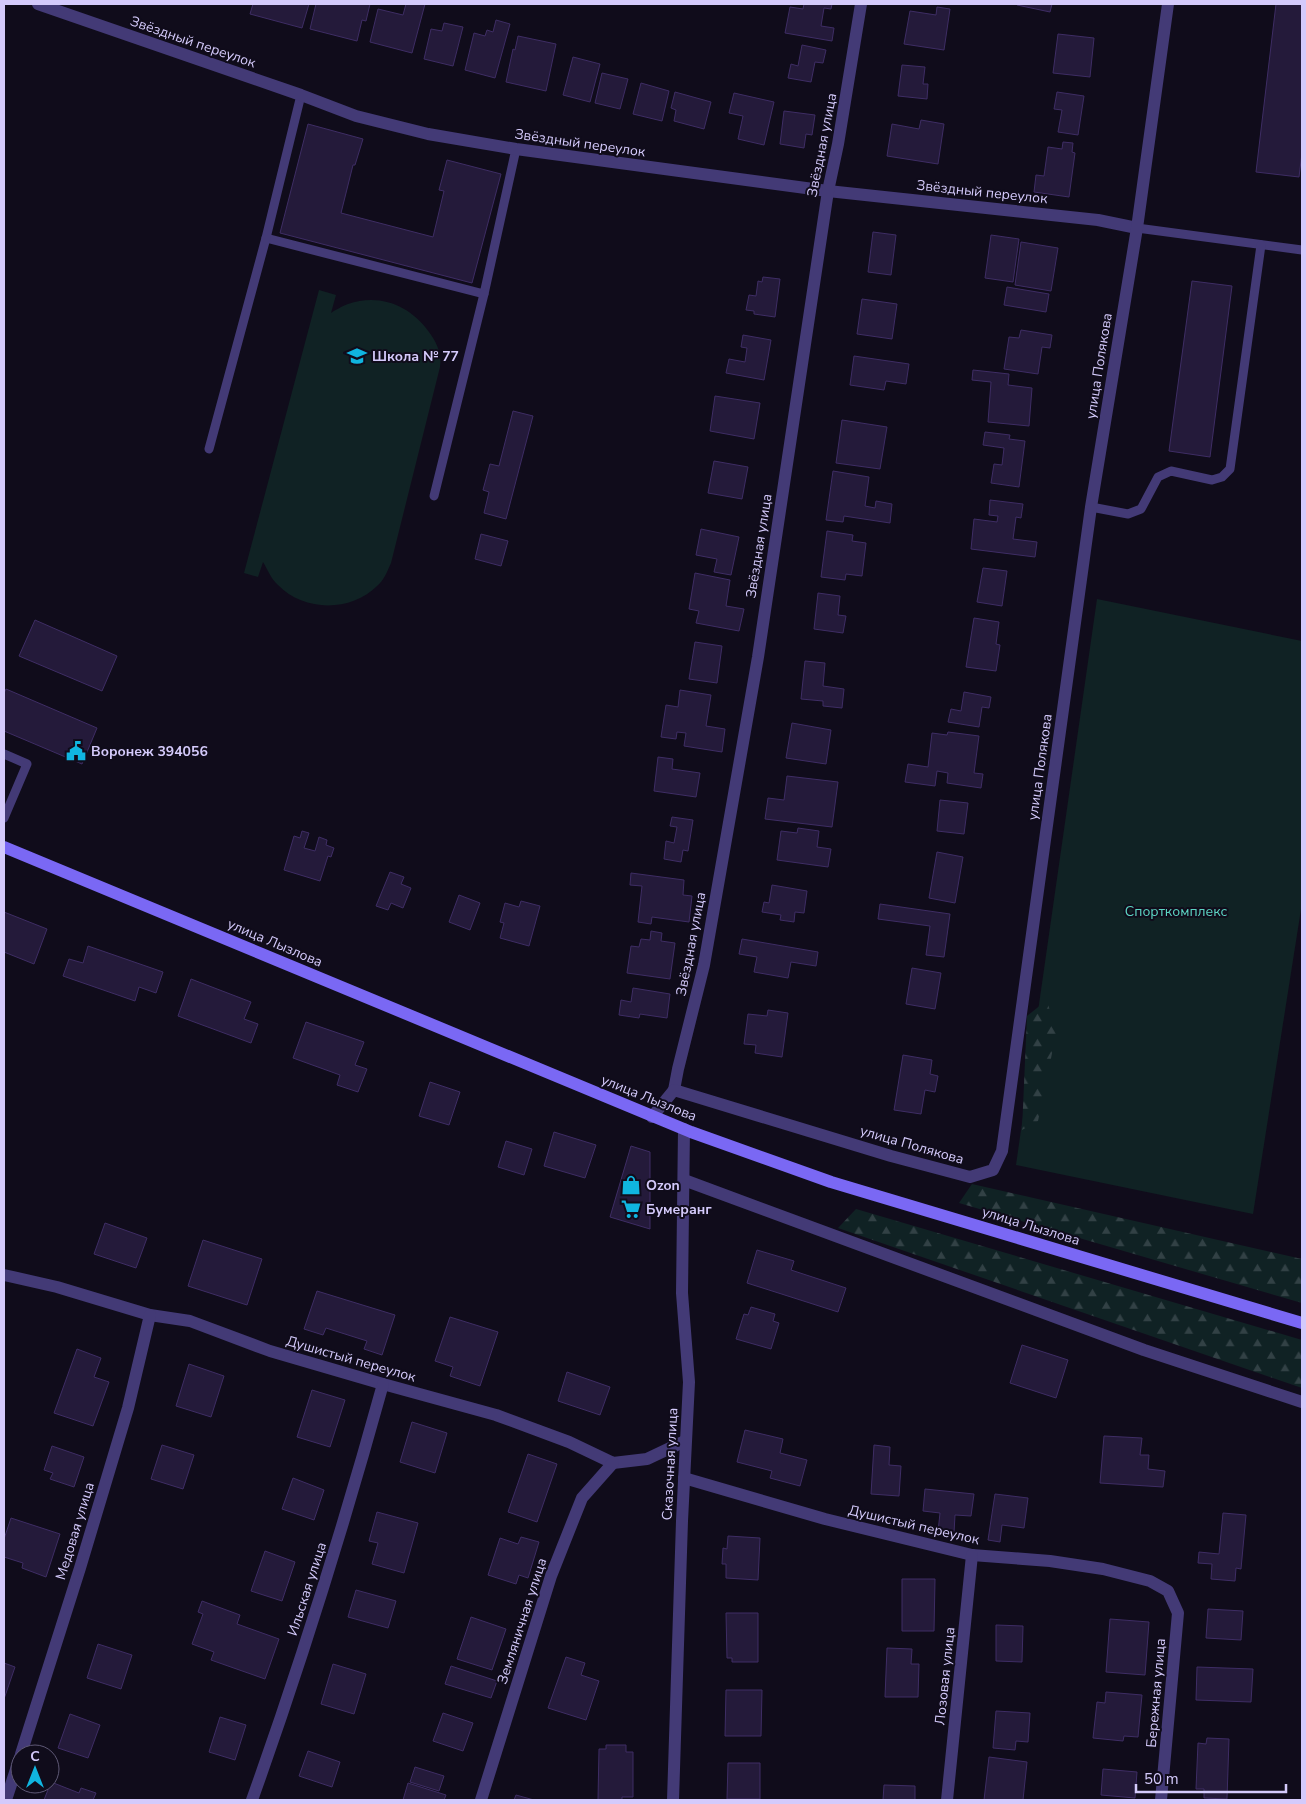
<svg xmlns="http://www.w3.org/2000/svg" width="1306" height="1804" viewBox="0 0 1306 1804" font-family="'Nunito Sans',sans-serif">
  <defs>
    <pattern id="forest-firs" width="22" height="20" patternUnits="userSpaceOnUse" patternTransform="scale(1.25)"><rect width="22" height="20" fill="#102224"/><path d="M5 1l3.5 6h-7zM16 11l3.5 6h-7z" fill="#324145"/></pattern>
  </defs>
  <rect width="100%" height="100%" fill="#100c1b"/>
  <g fill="#102224">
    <path d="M319,290L336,295L331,313C337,309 341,307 348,304C379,293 410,305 429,332C437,343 442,354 440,367L391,563C387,572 384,580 377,586C351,612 304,612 278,585C271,579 268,570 263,562L258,577L244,573Z"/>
    <polygon points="1097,599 1302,641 1302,903 1253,1214 1016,1165"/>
  </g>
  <g fill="url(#forest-firs)">
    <polygon points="1047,1000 1056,1034 1038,1121 1022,1130 1027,1016"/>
    <polygon points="972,1184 1302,1259 1302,1303 959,1203"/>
    <polygon points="856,1209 1302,1340 1302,1388 838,1228"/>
  </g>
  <g fill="#241a3a" stroke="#3e2d64">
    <polygon points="253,4 309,4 302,28 250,14"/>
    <polygon points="316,4 370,4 366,21 362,20 357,41 310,29"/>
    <polygon points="406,4 425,4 412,53 370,42 378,9 403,15"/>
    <polygon points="804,4 832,4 831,9 824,8 821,26 834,28 832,41 785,33 790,7 803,9"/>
    <polygon points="1017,4 1052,4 1050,12 1017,5"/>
    <polygon points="1276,4 1302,4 1302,153 1299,177 1256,172"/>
    <polygon points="937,7 950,9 944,50 904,44 910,11 936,15"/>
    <polygon points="496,20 510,24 495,78 465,70 474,33 485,36 487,30 493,32"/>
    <polygon points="444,23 463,27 453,66 424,59 431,29 442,31"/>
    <polygon points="1058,34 1094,38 1090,77 1053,73"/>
    <polygon points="518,36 556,44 546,91 506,82 513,49 515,50"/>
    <polygon points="802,45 826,50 823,63 815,62 811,82 788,78 791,64 798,66"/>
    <polygon points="573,57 600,64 590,102 563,95"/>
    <polygon points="902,65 925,67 923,84 928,84 927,99 898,96"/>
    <polygon points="602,73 628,79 620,109 595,103"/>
    <polygon points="641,83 669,91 662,121 633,114"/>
    <polygon points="675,92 711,102 704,129 674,121 676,110 671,108"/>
    <polygon points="1057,92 1084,96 1078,135 1058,132 1062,110 1054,109"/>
    <polygon points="734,93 774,102 764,145 738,139 743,116 729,113"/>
    <polygon points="784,111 815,115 812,135 806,134 804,148 780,144"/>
    <polygon points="921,120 944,124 938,164 887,156 892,124 919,129"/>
    <polygon points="308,124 363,139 355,165 353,165 341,213 433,237 444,191 439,190 447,160 501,174 472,283 280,233"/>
    <polygon points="1063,142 1073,143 1072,152 1075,153 1069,197 1034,192 1036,175 1044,176 1048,147 1062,149"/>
    <polygon points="873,232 896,235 891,275 868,272"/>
    <polygon points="991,235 1019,239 1013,282 985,278"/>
    <polygon points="1021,242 1058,248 1051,291 1015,285"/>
    <polygon points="763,277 780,279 775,317 754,314 754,311 746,310 749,295 756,296 758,281 762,282"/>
    <polygon points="1192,281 1232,286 1210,457 1169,451"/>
    <polygon points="1007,287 1049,294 1046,312 1004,305"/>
    <polygon points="862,299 897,304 892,339 857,334"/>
    <polygon points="1021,330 1052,335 1050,348 1042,347 1038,374 1004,369 1009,337 1019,338"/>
    <polygon points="743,335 771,340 764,380 726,373 729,359 745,362 747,348 741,347"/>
    <polygon points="854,356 909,364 906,384 886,381 884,390 850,385"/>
    <polygon points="973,370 1009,374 1008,385 1032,388 1029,426 988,422 991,382 972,380"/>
    <polygon points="715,396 760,403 754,439 710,431"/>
    <polygon points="513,411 533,416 506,519 484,513 489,492 483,490 490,464 499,466"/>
    <polygon points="842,420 887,427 880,469 836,463"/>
    <polygon points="985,432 1010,435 1009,439 1025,441 1019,487 991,483 994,464 1002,465 1004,448 983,445"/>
    <polygon points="714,461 748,467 742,499 708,493"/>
    <polygon points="833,471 869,477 865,506 875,508 876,501 892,504 890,523 844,516 843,522 826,520"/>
    <polygon points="990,500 1023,504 1021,518 1016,517 1013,539 1037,542 1035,557 971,549 974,519 997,522 998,516 989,515"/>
    <polygon points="701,529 739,537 731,575 714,572 717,559 696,555"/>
    <polygon points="827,531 853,535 852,541 866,543 862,576 846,574 845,580 821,577"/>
    <polygon points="481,534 508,541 501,566 475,559"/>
    <polygon points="983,568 1007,571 1002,606 977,602"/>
    <polygon points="695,573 730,580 726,606 744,609 739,631 696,623 699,611 689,609"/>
    <polygon points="818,593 840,596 838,615 846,616 843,633 814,629"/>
    <polygon points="974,618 999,622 996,644 1000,645 996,671 966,667"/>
    <polygon points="35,620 117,656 102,691 19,656"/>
    <polygon points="695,642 722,646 717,683 689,679"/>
    <polygon points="805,661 825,663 823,686 844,689 842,708 823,706 823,701 801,699"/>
    <polygon points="6,689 97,728 82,764 4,731 4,693"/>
    <polygon points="680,690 711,695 706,726 725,729 722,752 684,746 686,733 677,732 676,739 661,737 666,705 678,707"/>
    <polygon points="964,692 991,697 989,708 982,707 979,727 948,722 951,709 961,711"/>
    <polygon points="792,723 831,730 826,764 786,758"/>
    <polygon points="948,732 979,736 974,773 983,774 981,788 947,783 948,773 937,771 935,786 905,782 908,764 928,767 932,733 947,735"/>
    <polygon points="658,757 673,759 672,769 700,773 696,797 654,791"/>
    <polygon points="787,776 838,782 832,827 765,819 768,798 784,800"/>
    <polygon points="940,800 968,803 964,834 937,831"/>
    <polygon points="672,817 693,820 688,851 683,850 681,862 664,859 666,841 674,843 677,827 670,826"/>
    <polygon points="798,828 819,831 817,847 831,849 828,867 777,860 781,831 797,833"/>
    <polygon points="302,831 309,833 304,848 315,851 319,837 327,840 326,845 334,848 331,857 328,856 320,881 284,870 294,836 300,838"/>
    <polygon points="937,852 963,857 955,903 929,898"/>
    <polygon points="390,872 404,877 401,884 411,888 403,908 391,903 388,910 376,906"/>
    <polygon points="631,873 684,880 683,895 692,896 689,922 652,917 651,924 638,922 642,886 630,885"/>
    <polygon points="772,885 807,891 804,913 795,912 794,922 780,920 781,915 762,912 764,902 769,903"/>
    <polygon points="459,895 480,903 470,930 449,922"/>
    <polygon points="521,901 540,906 529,946 500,938 504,923 500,922 505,903 519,907"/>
    <polygon points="880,904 950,914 944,957 926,955 930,926 878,919"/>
    <polygon points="4,912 47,929 34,964 4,952"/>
    <polygon points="651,931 662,933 661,941 675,943 670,979 627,973 631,946 639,947 641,939 650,940"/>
    <polygon points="742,939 818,952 816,966 791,962 788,978 754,972 757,957 739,954"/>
    <polygon points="88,946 163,972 156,993 139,987 135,1001 63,976 69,959 83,963"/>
    <polygon points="912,968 941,973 935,1009 906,1004"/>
    <polygon points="191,979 251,1002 244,1019 258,1024 251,1043 178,1016"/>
    <polygon points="633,988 670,994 667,1018 640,1014 639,1018 619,1015 621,1000 631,1002"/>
    <polygon points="768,1010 788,1013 782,1057 755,1053 756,1045 744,1044 748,1014 767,1016"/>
    <polygon points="306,1022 364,1042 355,1065 367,1069 358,1092 337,1085 340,1075 293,1058"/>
    <polygon points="903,1055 932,1060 930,1074 938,1076 935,1092 925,1090 921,1114 894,1110"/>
    <polygon points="430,1082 460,1092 449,1125 419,1116"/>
    <polygon points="554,1132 596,1145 585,1178 544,1166"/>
    <polygon points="506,1141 532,1149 524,1175 498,1167"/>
    <polygon points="631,1146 650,1152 650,1229 610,1217"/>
    <polygon points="105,1223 147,1238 136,1268 94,1254"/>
    <polygon points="203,1240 262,1259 247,1305 188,1286"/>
    <polygon points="757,1250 794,1261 791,1270 846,1288 838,1312 747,1283"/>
    <polygon points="317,1291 395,1315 382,1355 364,1349 367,1341 326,1328 323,1335 304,1329"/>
    <polygon points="751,1307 775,1314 773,1321 779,1323 771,1349 736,1339 744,1314 748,1315"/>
    <polygon points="450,1317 498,1332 480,1386 450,1376 453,1367 435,1361"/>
    <polygon points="1022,1345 1068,1360 1056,1398 1010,1383"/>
    <polygon points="77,1349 101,1358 94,1377 109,1382 93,1426 54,1413"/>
    <polygon points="189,1364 224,1376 211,1417 176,1406"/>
    <polygon points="567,1372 610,1387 600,1415 558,1401"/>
    <polygon points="312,1390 345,1400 330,1447 297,1437"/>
    <polygon points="412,1422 447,1433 435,1473 400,1462"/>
    <polygon points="745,1430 783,1439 780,1453 807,1460 800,1486 770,1478 772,1471 737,1462"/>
    <polygon points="1104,1436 1142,1438 1140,1455 1149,1455 1148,1469 1165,1471 1163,1487 1100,1483"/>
    <polygon points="162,1445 194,1455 183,1489 151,1479"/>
    <polygon points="874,1445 890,1447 889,1465 901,1466 899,1496 871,1494"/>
    <polygon points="52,1446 84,1457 74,1487 50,1479 53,1473 44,1470"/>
    <polygon points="528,1454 557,1464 537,1522 508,1512"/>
    <polygon points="293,1478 324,1490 314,1520 282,1509"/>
    <polygon points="925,1489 974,1494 971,1516 955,1515 954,1533 938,1532 940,1513 923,1511"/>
    <polygon points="995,1494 1028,1498 1024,1528 1002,1525 1000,1542 988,1540"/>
    <polygon points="377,1512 418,1523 404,1573 372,1564 378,1543 369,1541"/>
    <polygon points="1223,1513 1246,1515 1241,1569 1236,1568 1235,1581 1211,1579 1212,1564 1198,1563 1199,1552 1219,1554"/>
    <polygon points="11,1518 60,1534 46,1577 22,1568 23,1563 4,1557 4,1539"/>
    <polygon points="728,1536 760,1538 758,1580 726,1578 726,1564 722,1564 723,1548 727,1549"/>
    <polygon points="521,1537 539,1542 528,1578 519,1575 516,1584 488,1575 500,1538 518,1544"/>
    <polygon points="265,1551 295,1562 282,1601 251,1591"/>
    <polygon points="902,1579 935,1579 934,1631 902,1631"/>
    <polygon points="356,1590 396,1601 388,1628 348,1617"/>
    <polygon points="202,1601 240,1615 237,1624 279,1639 265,1679 211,1660 214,1652 192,1644 203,1614 198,1612"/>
    <polygon points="1208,1609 1243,1611 1241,1640 1206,1638"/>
    <polygon points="726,1613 758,1613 758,1662 732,1662 732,1658 727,1658"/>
    <polygon points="471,1617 506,1629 492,1670 457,1659"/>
    <polygon points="1110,1619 1149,1622 1145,1675 1106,1672"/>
    <polygon points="996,1625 1023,1626 1022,1662 996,1661"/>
    <polygon points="98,1644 132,1655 121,1689 87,1678"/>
    <polygon points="887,1648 912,1649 911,1664 919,1664 918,1697 885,1697"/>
    <polygon points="566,1657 585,1663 581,1675 599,1681 586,1720 548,1708"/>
    <polygon points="4,1663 15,1667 4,1699"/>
    <polygon points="333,1664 366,1674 354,1714 321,1704"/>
    <polygon points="451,1666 497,1681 491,1698 445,1684"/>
    <polygon points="1197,1667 1253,1669 1251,1702 1196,1700"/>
    <polygon points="726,1690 762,1690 761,1736 725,1736"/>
    <polygon points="1106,1692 1142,1695 1138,1737 1124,1736 1123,1741 1093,1738 1097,1702 1105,1703"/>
    <polygon points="996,1711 1030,1713 1028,1742 1016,1741 1015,1750 993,1748"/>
    <polygon points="443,1713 473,1723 463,1751 433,1741"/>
    <polygon points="70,1714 100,1725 88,1758 58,1748"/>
    <polygon points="220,1717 246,1725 235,1760 209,1752"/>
    <polygon points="1207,1738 1229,1739 1227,1799 1204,1798 1204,1789 1196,1789 1198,1743 1206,1744"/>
    <polygon points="606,1745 626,1745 626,1752 633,1752 633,1797 622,1797 622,1800 598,1800 599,1749 606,1749"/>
    <polygon points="308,1751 340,1762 332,1787 299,1776"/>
    <polygon points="989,1757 1027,1762 1023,1800 984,1800"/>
    <polygon points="728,1763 760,1763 760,1799 727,1799"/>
    <polygon points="415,1767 444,1776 439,1791 410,1782"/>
    <polygon points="1103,1769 1137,1772 1135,1798 1101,1795"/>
    <polygon points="51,1782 79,1793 81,1788 96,1793 93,1800 44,1800"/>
    <polygon points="408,1783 446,1795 444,1800 403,1800"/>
    <polygon points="884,1785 915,1786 915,1800 883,1800"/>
    <polygon points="516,1795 534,1800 514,1800"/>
  </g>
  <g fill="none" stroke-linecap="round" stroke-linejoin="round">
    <g stroke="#433a76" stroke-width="9">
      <polyline points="1137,228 1302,250"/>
      <polyline points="266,238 484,294 516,149"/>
      <polyline points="209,449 266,238 301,95"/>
      <polyline points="434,496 484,294"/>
      <polyline points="1091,507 1128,514 1141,509 1158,477 1171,471 1212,480 1222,477 1230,469 1261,245"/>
      <polyline points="4,754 27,764 4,818"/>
    </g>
    <g stroke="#433a76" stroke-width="12">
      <polyline points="38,4 301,95 356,116 428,134 516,149 828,191 1098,220 1137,228"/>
      <polyline points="674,1090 678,1069 704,965 758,657 828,191 838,144 861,4"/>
      <polyline points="652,1117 674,1090 891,1156 970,1177 993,1170 1002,1151 1091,507 1137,228 1168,4"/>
      <polyline points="684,1180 1144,1350 1302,1402"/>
      <polyline points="4,1275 57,1287 150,1315 190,1321 270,1351 383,1384 496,1415 569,1442 613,1463 647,1459 685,1441"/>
      <polyline points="684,1478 825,1519 972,1555 1050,1561 1103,1569 1150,1581 1168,1591 1178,1613 1161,1800"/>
      <polyline points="21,1754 80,1568 128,1408 150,1315"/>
      <polyline points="6,1800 20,1757"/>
      <path d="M252,1800C301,1663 344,1525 383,1384"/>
      <polyline points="481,1800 551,1576 582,1498 613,1463"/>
      <polyline points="673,1800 682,1521 689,1382 682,1293 684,1129"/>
      <polyline points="947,1800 972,1555"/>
    </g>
    <polyline stroke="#7a68f4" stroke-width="12" points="4,847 691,1132 831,1182 1302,1323"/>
  </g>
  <defs>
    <symbol id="school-bare" viewBox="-9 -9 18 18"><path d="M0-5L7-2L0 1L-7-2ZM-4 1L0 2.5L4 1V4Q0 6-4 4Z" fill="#10b5e0" stroke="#100c1b" stroke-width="2.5" paint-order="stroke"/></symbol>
    <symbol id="civic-bare" viewBox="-9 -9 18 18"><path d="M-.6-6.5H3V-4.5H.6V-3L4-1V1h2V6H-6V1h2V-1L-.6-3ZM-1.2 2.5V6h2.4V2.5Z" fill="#10b5e0" stroke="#100c1b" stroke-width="2.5" paint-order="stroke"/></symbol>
    <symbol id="shop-bare" viewBox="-9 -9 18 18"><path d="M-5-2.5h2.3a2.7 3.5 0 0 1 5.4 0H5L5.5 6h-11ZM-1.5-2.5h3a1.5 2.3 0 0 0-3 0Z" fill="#10b5e0" stroke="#100c1b" stroke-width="2.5" paint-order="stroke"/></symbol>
    <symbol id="supermarket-bare" viewBox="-9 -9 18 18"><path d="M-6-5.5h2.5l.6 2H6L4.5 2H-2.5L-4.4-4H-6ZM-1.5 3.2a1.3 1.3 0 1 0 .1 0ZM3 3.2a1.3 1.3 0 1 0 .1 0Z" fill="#10b5e0" stroke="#100c1b" stroke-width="2.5" paint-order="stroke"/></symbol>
  </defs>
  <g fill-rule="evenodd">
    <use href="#school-bare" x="343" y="342" width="28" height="28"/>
    <use href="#civic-bare" x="62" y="737" width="28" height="28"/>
    <use href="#shop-bare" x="617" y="1171" width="28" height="28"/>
    <use href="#supermarket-bare" x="617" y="1195" width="28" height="28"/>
  </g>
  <g text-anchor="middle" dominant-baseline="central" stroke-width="4" stroke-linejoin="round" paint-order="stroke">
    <g font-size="14" fill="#d4cafb" stroke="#100c1b">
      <text transform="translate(193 42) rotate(19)">Звёздный переулок</text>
      <text transform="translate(580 143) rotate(8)">Звёздный переулок</text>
      <text transform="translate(822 145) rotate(-79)">Звёздная улица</text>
      <text transform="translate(982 192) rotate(6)">Звёздный переулок</text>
      <text transform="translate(1099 366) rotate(-81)">улица Полякова</text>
      <text transform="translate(759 546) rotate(-81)">Звёздная улица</text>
      <text transform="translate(1040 767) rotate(-82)">улица Полякова</text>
      <text transform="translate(275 943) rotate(23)">улица Лызлова</text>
      <text transform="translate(691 944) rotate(-79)">Звёздная улица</text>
      <text transform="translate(649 1098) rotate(22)">улица Лызлова</text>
      <text transform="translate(912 1145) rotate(16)">улица Полякова</text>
      <text transform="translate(1031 1226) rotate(17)">улица Лызлова</text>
      <text transform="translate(351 1359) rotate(16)">Душистый переулок</text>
      <text transform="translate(670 1464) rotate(-87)">Сказочная улица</text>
      <text transform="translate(914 1525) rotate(13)">Душистый переулок</text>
      <text transform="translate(75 1531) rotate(-73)">Медовая улица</text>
      <text transform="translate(307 1589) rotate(-72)">Ильская улица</text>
      <text transform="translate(522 1621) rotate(-72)">Земляничная улица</text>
      <text transform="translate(945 1676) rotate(-84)">Лозовая улица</text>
      <text transform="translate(1156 1693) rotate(-85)">Бережная улица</text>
    </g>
    <g font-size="14" font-weight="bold" fill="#d4cafb" stroke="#100c1b" text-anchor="start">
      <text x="372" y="356">Школа № 77</text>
      <text x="91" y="751">Воронеж 394056</text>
      <text x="646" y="1185">Ozon</text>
      <text x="646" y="1209">Бумеранг</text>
    </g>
    <g font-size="14" fill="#5cd4c3" stroke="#100c1b">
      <text x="1176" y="911">Спорткомплекс</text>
    </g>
  </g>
  <rect width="1306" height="1804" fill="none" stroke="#d4cafb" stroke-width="10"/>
  <g transform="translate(35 1769)"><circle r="24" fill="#100c1b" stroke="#5e5875"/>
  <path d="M0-4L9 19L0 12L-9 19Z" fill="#10b5e0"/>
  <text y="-8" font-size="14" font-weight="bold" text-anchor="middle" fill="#d4cafb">С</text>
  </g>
  <path d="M1136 1784v8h150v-8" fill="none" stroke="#d4cafb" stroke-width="2.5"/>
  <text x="1144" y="1784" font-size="15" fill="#d4cafb" stroke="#100c1b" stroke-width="4" paint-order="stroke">50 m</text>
</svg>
